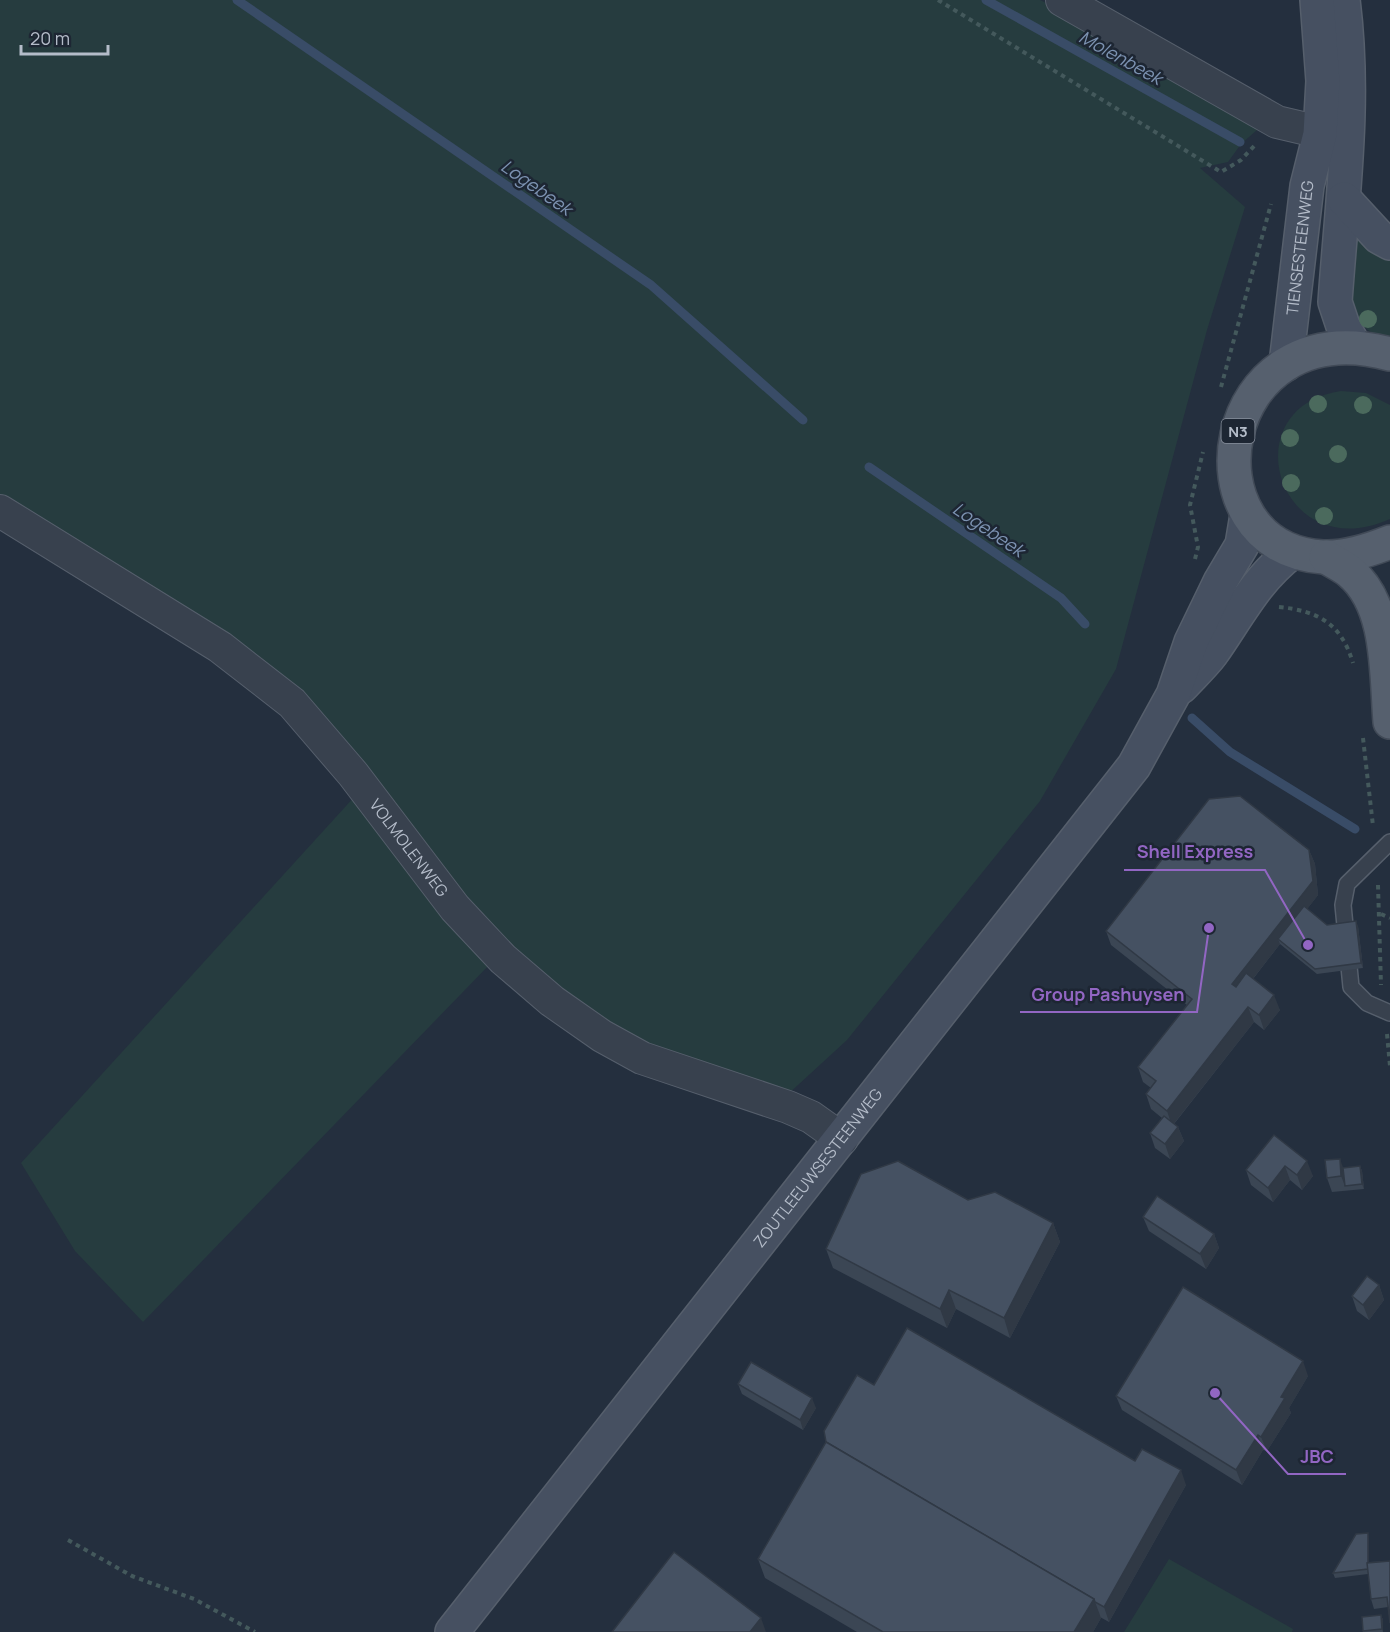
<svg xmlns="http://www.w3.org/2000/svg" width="1390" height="1632" viewBox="0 0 1390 1632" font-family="Manrope,sans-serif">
  <rect width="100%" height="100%" fill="#242f3e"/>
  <g fill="#263c3f">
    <polygon points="0,0 1040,0 1104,32 1251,119 1257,130 1241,144 1228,162 1200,168 1245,207 1207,330 1116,669 1040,801 847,1040 786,1096 632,1040 488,937 309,700 0,506"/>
    <path d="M1357,234L1390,258V338C1369,337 1349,317 1348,295C1348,275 1354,253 1357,234Z"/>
    <path d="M1341,391L1366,393L1390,405V519C1278,569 1230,407 1341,391Z"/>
    <polygon points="356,795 493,961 143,1322 75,1251 21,1163"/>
    <polygon points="1169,1559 1293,1629 1292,1632 1124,1632"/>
  </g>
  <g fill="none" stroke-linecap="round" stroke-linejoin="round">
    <g stroke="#394c67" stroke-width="9">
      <polyline points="237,0 651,285 803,420"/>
      <polyline points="986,0 1240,142"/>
      <polyline points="869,467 1061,598 1085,624"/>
      <polyline points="1192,718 1230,752 1355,829"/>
    </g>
    <defs>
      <polyline id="lane" points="1390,842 1347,884 1343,905 1351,987 1367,1003 1390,1013"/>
      <g id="street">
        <polyline points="1062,0 1277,122 1345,138"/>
        <path id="s1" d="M0,511L220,647L292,703L353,774L455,908L503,959L552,1001L602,1036L642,1058L788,1107L811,1117L842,1139"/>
      </g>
      <g id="secondary">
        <path d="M1343,0C1356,101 1342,201 1335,302L1343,326L1355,347"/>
        <polyline points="1344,199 1379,237 1390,243"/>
        <path id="s2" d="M1286,364L1307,186L1320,134L1323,81L1317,0"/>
        <path d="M1181,687C1191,676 1203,665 1212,653C1238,616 1256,579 1292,552"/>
        <path id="s3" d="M452,1632L1134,766L1173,695L1191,642L1220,582L1242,545L1247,515"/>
      </g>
      <g id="primary">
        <path d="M1390,354C1213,307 1181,549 1323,557C1345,558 1370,550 1390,542"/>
        <path d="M1326,557C1334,562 1343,566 1350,572C1390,605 1386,674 1390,722"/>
      </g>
    </defs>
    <use href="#lane" stroke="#565f6c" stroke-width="18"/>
    <use href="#street" stroke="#565f6c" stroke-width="34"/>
    <use href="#secondary" stroke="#565f6c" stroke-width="36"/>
    <use href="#primary" stroke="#414a57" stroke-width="36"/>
    <g stroke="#44595c" stroke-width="4" stroke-dasharray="4.5 4.5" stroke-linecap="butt">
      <polyline points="938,0 1221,172 1241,160 1257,143"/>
      <polyline points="1221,387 1271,204"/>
      <polyline points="1195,559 1198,547 1190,505 1203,452"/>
      <path d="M1279,607C1318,611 1341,623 1353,663"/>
      <polyline points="1363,738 1373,826"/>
      <polyline points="1378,885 1381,985"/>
      <polyline points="1381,914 1390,918"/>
      <polyline points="1387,1034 1390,1066"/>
      <polyline points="68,1540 132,1576 194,1599 255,1632"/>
    </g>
    <use href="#lane" stroke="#38414e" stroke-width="15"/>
    <use href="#street" stroke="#38414e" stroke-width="32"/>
    <use href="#secondary" stroke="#465061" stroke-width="33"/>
    <use href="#primary" stroke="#56606e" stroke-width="33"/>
  </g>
  <g fill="#4b6a5d">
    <circle cx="1368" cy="319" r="9"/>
    <circle cx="1318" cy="404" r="9"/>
    <circle cx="1363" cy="405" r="9"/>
    <circle cx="1290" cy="438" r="9"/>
    <circle cx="1338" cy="454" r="9"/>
    <circle cx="1291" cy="483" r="9"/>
    <circle cx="1324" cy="516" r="9"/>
  </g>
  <g fill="#3b4654">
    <polygon points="1309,850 1315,864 1318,895 1307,909 1327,925 1358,926 1363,968 1317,974 1280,944 1253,979 1280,1010 1264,1030 1254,1022 1174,1124 1178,1127 1184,1141 1170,1159 1155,1148 1150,1133 1162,1118 1151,1109 1146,1094 1151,1088 1143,1082 1138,1067 1187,1005 1111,945 1106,931"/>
    <polygon points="1274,1135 1313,1176 1302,1190 1290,1180 1273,1202 1251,1185 1246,1170"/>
    <polygon points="1360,1166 1362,1171 1364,1189 1332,1192 1327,1178"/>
    <polygon points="968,1200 1053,1223 1060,1242 1010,1338 956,1309 947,1328 833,1268 826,1249"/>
    <polygon points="1143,1217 1214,1234 1219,1248 1206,1269 1149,1231"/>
    <polygon points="1379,1285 1384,1300 1369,1320 1357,1311 1352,1296"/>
    <polygon points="1308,1376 1289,1408 1291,1413 1267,1451 1263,1450 1242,1485 1122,1410 1116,1396"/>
    <polygon points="738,1384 816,1408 803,1430 742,1394"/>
    <polygon points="874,1385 1135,1461 1186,1485 1109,1622 1100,1617 1101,1618 1093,1632 857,1632 765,1578 758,1559 826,1442"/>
    <polygon points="1369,1538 1369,1562 1390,1561 1390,1624 1388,1607 1374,1609 1371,1599 1368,1574 1335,1578 1333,1573"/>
    <polygon points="1381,1615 1383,1620 1383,1632 1363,1632 1363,1631"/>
  </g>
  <g fill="#303945">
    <polygon points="1309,850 1315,864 1318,895 1282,942 1278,939 1280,944 1237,999 1232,984"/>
    <polygon points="1356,921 1358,926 1363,968 1361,963"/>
    <polygon points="1274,995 1280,1010 1264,1030 1259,1015"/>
    <polygon points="1248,1007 1254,1022 1172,1126 1167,1111"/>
    <polygon points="1178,1127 1184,1141 1170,1159 1165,1144"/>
    <polygon points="1340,1159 1345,1173 1345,1186 1341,1176"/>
    <polygon points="1307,1161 1313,1176 1302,1190 1297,1175"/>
    <polygon points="1285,1166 1290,1180 1273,1202 1268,1188"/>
    <polygon points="1360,1166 1362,1171 1364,1189 1362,1184"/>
    <polygon points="1053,1223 1060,1242 1010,1338 1004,1318"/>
    <polygon points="1214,1234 1219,1248 1206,1269 1200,1254"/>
    <polygon points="1379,1285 1384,1300 1369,1320 1363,1305"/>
    <polygon points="949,1290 956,1309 947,1328 940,1309"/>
    <polygon points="1303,1361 1308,1376 1289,1408 1291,1413 1267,1451 1261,1437 1281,1397"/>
    <polygon points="812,1398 816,1408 803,1430 800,1420"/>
    <polygon points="1258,1435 1263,1450 1242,1485 1236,1470"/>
    <polygon points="1181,1470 1186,1485 1109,1622 1104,1607"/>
    <polygon points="1368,1533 1369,1538 1369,1574 1368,1569"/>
    <polygon points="1094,1599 1101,1618 1093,1632 1074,1632"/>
    <polygon points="1381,1615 1383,1620 1383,1632 1382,1629"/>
    <polygon points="761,1618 766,1632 750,1632"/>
  </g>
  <g fill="#455162" stroke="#303945" stroke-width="1.5">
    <polygon points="1240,796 1309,850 1313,881 1232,984 1236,987 1246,973 1274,995 1259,1015 1248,1007 1167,1111 1146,1094 1156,1081 1138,1067 1192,999 1106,931 1209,799"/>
    <polygon points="1304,906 1327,925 1356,921 1361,963 1315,969 1278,939"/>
    <polygon points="1164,1116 1178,1127 1165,1144 1150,1133"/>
    <polygon points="1274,1135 1307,1161 1297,1175 1285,1166 1268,1188 1246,1170"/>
    <polygon points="1340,1159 1341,1176 1327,1178 1325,1160"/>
    <polygon points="898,1161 968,1200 995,1192 1053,1223 1004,1318 949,1290 940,1309 826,1249 861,1174"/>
    <polygon points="1360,1166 1362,1184 1345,1186 1343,1168"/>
    <polygon points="1157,1196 1214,1234 1200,1254 1143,1217"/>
    <polygon points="1367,1276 1379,1285 1363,1305 1352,1296"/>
    <polygon points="1183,1287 1303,1361 1281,1397 1285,1398 1261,1437 1258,1435 1236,1470 1116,1396"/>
    <polygon points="907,1328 1135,1461 1142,1449 1181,1470 1104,1607 1095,1602 1094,1599 826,1442 824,1431 857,1375 874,1385"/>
    <polygon points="751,1362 812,1398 800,1420 738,1384"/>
    <polygon points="826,1442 1094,1599 1074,1632 883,1632 758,1559"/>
    <polygon points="1368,1533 1368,1569 1333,1573 1356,1534"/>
    <polygon points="674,1552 761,1618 750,1632 612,1632"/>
    <polygon points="1390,1561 1390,1623 1387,1597 1371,1599 1367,1563"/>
    <polygon points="1381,1615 1382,1629 1363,1631 1362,1617"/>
  </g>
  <g text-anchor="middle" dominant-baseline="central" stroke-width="5" stroke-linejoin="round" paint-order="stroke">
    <rect fill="#1d2633" stroke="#878f9c" stroke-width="1.5" x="1221.5" y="419" width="33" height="24" rx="4.5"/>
    <g font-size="15" font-weight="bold" fill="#b4bcc9">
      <text x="1238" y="431">N3</text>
    </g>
    <g font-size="16" fill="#b4bcc9" stroke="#1d2633">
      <text stroke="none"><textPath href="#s2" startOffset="117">TIENSESTEENWEG</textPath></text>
      <text stroke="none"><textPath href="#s1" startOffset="536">VOLMOLENWEG</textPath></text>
      <text stroke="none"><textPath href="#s3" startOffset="591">ZOUTLEEUWSESTEENWEG</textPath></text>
    </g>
    <g font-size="18" font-style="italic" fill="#7c92b1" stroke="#1d2633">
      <text transform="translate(1121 57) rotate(29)">Molenbeek</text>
      <text transform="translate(537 187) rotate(35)">Logebeek</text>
      <text transform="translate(989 529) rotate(34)">Logebeek</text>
    </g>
  </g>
  <path fill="none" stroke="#9266c3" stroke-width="2" d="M1308 945L1265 870H1124M1209 928L1197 1012H1020M1215 1393L1288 1474H1346"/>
  <g fill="#9266c3" stroke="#1d2633" stroke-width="2">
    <circle cx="1308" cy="945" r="6"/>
    <circle cx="1209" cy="928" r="6"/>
    <circle cx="1215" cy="1393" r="6"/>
  </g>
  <g font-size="18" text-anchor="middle" font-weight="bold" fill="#9266c3" stroke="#1d2633" stroke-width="5" stroke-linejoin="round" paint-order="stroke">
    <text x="1195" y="858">Shell Express</text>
    <text x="1108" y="1001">Group Pashuysen</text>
    <text x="1317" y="1463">JBC</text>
  </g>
  <path d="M21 45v9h87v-9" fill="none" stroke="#b4bcc9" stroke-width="3"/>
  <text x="30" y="45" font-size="18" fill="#b4bcc9" stroke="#1d2633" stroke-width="4.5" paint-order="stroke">20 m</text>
</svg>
